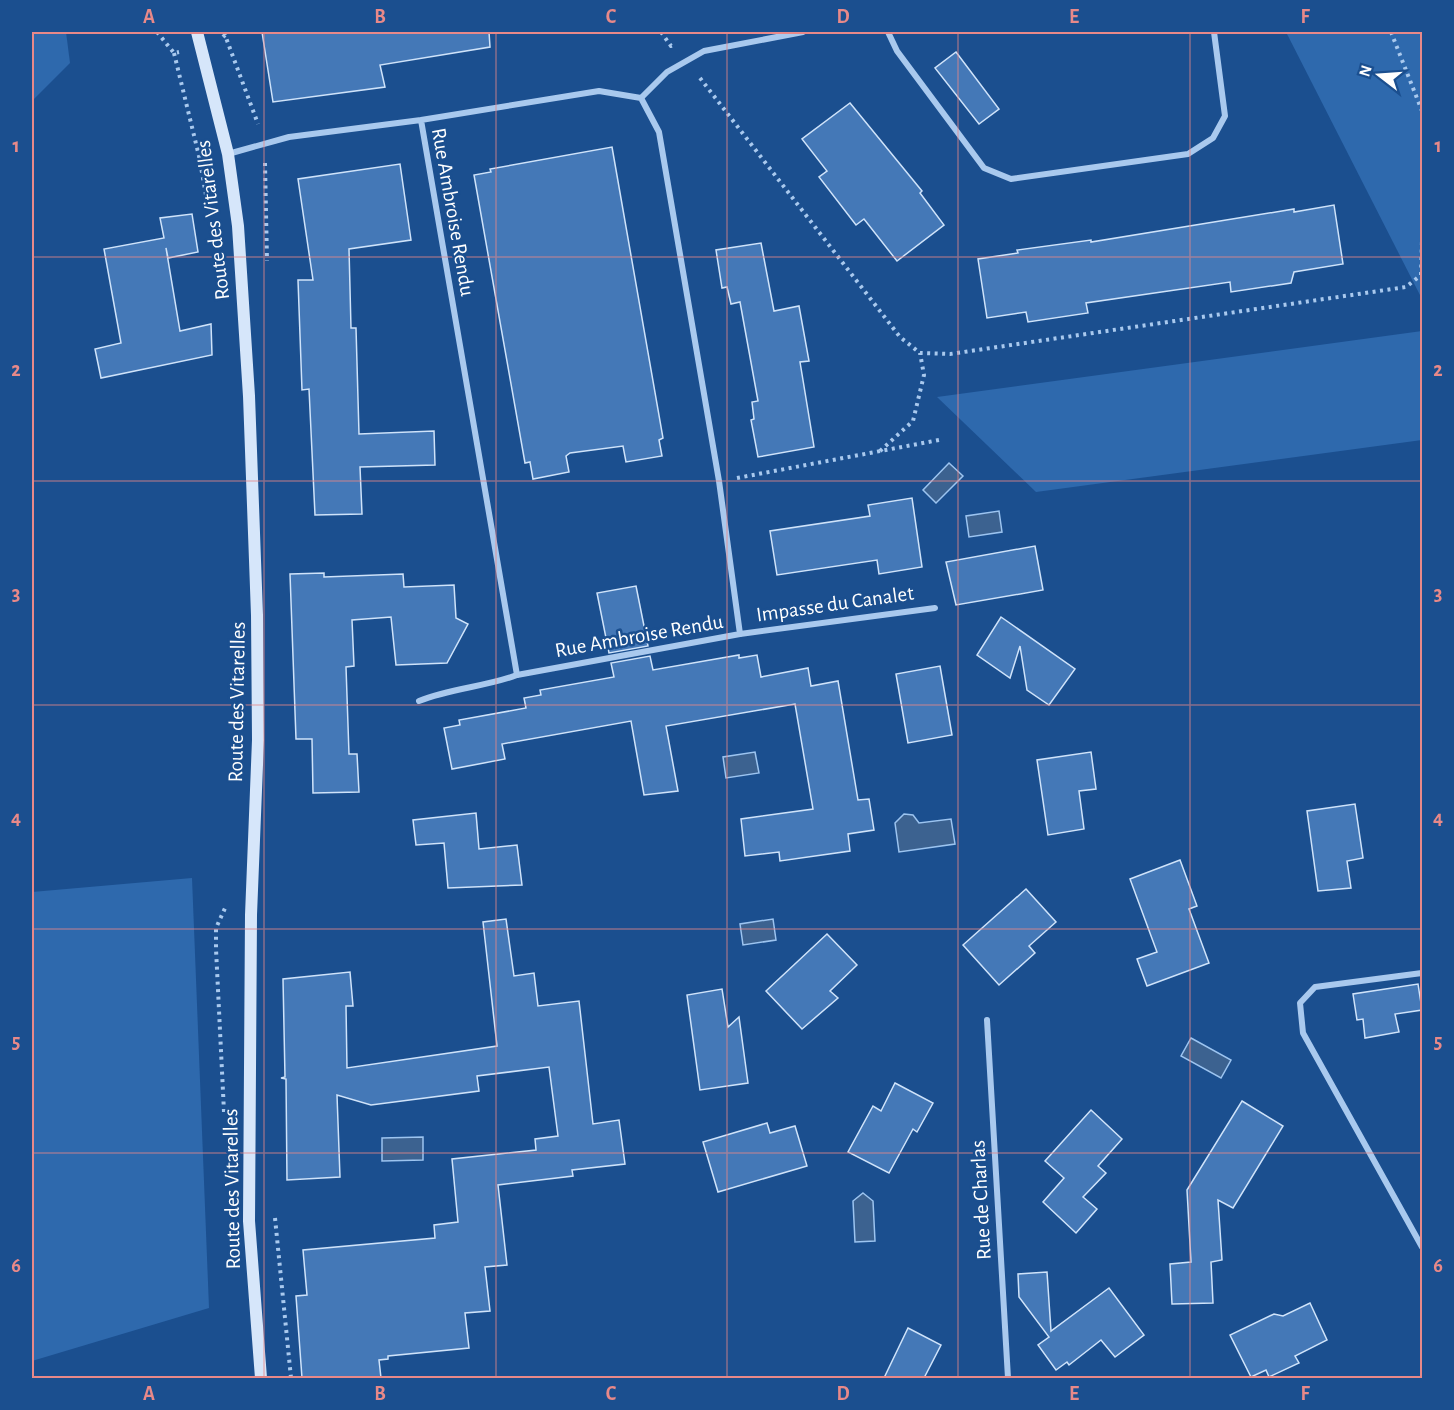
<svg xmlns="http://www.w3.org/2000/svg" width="1454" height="1410" viewBox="0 0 1454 1410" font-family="'Alegreya Sans',sans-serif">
  <rect width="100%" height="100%" fill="#1b4f8f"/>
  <g fill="#2e69ad">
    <polygon points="32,32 66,32 70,63 32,101"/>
    <polygon points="1286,32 1422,32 1422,299"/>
    <polygon points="1422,331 1422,440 1036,492 937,397"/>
    <polygon points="192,878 209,1308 32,1361 32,892"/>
  </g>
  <g fill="#3c6290" stroke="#9cc4f0" stroke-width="1.5">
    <polygon points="949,463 963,476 936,503 923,490"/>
    <polygon points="999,511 1002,532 969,537 966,516"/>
    <polygon points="755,752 759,773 726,778 723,757"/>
    <polygon points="904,814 913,815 919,823 951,819 955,844 899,852 895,823"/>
    <polygon points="773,919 776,940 743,945 740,924"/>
    <polygon points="1191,1038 1231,1060 1221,1078 1181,1056"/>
    <polygon points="423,1137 423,1160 382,1161 382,1138"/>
    <polygon points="863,1193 873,1201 875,1241 855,1242 853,1201"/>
  </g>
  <g fill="#4478b7" stroke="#cfe3fa" stroke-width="1.5">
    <polygon points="262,32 489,32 490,47 380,65 385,87 273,102"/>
    <polygon points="956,52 999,109 979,124 935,68"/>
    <polygon points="850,103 922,191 920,193 944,225 897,261 864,219 856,225 819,177 827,171 802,139"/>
    <polygon points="612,147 663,438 659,440 662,456 626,462 623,446 570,453 566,456 569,472 533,479 530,462 525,463 474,175 491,172 490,169"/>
    <polygon points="400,164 411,240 349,249 351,328 356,328 359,434 434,431 435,465 360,467 362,514 315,515 309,389 302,390 298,280 313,280 298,179"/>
    <polygon points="1334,205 1343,264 1294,272 1291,283 1231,292 1230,282 1086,303 1088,313 1028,322 1026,312 987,318 978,259 1018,253 1017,250 1091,240 1091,242 1294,209 1294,212"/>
    <polygon points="192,214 198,252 168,258 166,248 180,331 211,324 212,355 101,378 95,349 121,343 104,249 164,238 160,218"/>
    <polygon points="761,243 774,311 799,306 809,361 800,362 814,447 758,457 751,420 754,419 752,402 758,401 740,302 731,304 727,287 722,288 716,250"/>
    <polygon points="912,498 922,567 879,574 877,560 777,575 770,531 870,516 868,505"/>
    <polygon points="1035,546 1043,590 956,605 946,562"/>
    <polygon points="324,573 324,577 403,574 404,587 454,585 456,618 468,624 447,663 396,665 391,617 352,620 354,666 346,667 349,754 357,754 359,792 313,793 312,739 296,739 290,574"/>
    <polygon points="636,586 648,646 609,653 597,593"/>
    <polygon points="1001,617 1075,669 1049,705 1027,690 1020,646 1010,678 977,655"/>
    <polygon points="739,655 739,658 757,655 761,677 808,668 811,686 838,681 858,800 869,799 874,830 848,834 850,851 780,861 779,852 745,856 741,819 813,809 795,704 666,726 678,791 644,795 631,721 502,744 505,759 452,769 444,728 460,725 459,720 526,708 524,698 541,695 540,690 614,677 611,663 650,656 653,670"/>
    <polygon points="940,666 952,735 908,743 896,674"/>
    <polygon points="1091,752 1096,789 1079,791 1084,829 1048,835 1037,760"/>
    <polygon points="1355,804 1363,858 1347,861 1351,888 1318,891 1307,811"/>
    <polygon points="476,813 479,849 517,845 522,885 448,888 444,843 416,845 413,820"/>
    <polygon points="1180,860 1197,906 1189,909 1209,963 1147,986 1137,959 1157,952 1130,879"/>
    <polygon points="1026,889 1056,922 1029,946 1035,953 999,985 963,945"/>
    <polygon points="506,919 514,976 534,973 538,1006 579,1001 593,1124 619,1120 625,1164 572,1170 573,1176 498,1185 507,1265 485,1267 490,1311 465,1313 469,1348 388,1356 388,1359 379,1360 381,1378 302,1378 296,1296 307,1295 303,1250 435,1238 434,1225 458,1222 452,1159 536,1150 535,1139 558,1136 549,1067 477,1076 479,1091 371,1105 337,1095 340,1177 287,1180 286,1079 281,1078 285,1077 283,979 350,972 353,1006 346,1006 347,1068 497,1046 483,922"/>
    <polygon points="827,934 857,965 830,991 838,998 802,1029 766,991"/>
    <polygon points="1418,984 1422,1010 1395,1014 1399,1032 1365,1038 1363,1019 1357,1020 1353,994"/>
    <polygon points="722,989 728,1027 739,1017 748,1083 700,1090 687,995"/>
    <polygon points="895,1083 933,1103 917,1132 913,1129 889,1173 848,1152 873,1106 881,1111"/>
    <polygon points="1242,1101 1283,1126 1233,1208 1218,1200 1222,1260 1211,1262 1213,1303 1172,1304 1170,1264 1191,1262 1187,1190"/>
    <polygon points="1091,1110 1122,1139 1098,1166 1106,1173 1083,1197 1097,1209 1076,1233 1043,1202 1064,1178 1045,1161"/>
    <polygon points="767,1123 770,1133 795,1126 807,1166 718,1192 703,1142"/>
    <polygon points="1047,1272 1051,1331 1109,1288 1144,1335 1115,1357 1101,1340 1069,1365 1067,1362 1056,1370 1038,1345 1049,1337 1019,1297 1018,1274"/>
    <polygon points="1310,1303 1327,1340 1295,1356 1299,1363 1269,1377 1266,1370 1251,1377 1230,1335 1274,1314 1283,1316"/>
    <polygon points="908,1328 941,1345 924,1378 884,1378"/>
  </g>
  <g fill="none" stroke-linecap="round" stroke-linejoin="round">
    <g stroke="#a9c9ee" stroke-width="4" stroke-dasharray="3 4.5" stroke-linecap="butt">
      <polyline points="157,32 174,53 179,52"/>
      <polyline points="661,32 671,46 673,45"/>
      <polyline points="1391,32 1422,111"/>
      <polyline points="223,37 225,35 258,124"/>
      <polyline points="174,53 199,156 213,234"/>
      <polyline points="700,78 900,337 920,353 950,354 1406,287 1421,275"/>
      <polyline points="265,163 267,261"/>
      <polyline points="1421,275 1422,240"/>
      <polyline points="880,451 913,421 924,375 920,353"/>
      <polyline points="737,478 939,440"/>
      <polyline points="224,1112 216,949 216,928 226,906"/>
      <polyline points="275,1218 291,1378"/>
    </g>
    <g stroke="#a9c9ee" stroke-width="6">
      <polyline points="888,32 897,51 984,168 1011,179 1188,154 1213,138 1225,116 1214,32"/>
      <polyline points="641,98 667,72 704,51 803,32"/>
      <polyline points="228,154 289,137 421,120 599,91 641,98 659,132 719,481 740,634 517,675 421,120"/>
      <polyline points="740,634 935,608"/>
      <path d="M419,701C451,688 485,687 517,675"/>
      <polyline points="1422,973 1315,987 1300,1003 1303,1033 1422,1247"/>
      <polyline points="987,1020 1008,1378"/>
    </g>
    <polyline stroke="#d6e6fa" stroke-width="12" points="197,32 228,154 238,226 249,396 257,615 258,740 251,915 249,1221 261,1378"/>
  </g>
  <path fill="none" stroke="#e88989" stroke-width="1.5" stroke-opacity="0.55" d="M264,32V1378M496,32V1378M727,32V1378M958,32V1378M1190,32V1378M32,257H1422M32,481H1422M32,705H1422M32,929H1422M32,1153H1422"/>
  <g text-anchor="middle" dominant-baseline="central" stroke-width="5" stroke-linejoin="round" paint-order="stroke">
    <g font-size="21" fill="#fff" stroke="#1b4f8f">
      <text transform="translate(453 212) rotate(80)">Rue Ambroise Rendu</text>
      <text transform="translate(213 220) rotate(-97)">Route des Vitarelles</text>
      <text transform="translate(835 604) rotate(-8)">Impasse du Canalet</text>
      <text transform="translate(639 636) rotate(-10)">Rue Ambroise Rendu</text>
      <text transform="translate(237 702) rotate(-89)">Route des Vitarelles</text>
      <text transform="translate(232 1189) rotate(-91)">Route des Vitarelles</text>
      <text transform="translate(981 1200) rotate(-93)">Rue de Charlas</text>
    </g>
  </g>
  <rect width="1454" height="1410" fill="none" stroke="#1b4f8f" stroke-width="66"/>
  <g transform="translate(1379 75) rotate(287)" stroke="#1b4f8f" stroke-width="4.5" paint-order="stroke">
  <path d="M0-4.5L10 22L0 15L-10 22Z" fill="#ffffff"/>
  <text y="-9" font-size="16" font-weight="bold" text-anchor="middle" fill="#ffffff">N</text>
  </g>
  <rect x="33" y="33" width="1388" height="1344" fill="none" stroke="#e88989" stroke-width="2"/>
  <g font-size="20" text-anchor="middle" font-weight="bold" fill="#e88989">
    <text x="149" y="23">A</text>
    <text x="380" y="23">B</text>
    <text x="611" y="23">C</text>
    <text x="843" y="23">D</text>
    <text x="1074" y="23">E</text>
    <text x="1305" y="23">F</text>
    <text x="16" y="152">1</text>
    <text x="1438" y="152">1</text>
    <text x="16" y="376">2</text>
    <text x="1438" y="376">2</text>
    <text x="16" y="600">3</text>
    <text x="1438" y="600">3</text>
    <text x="16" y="824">4</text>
    <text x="1438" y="824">4</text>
    <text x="16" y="1048">5</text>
    <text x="1438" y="1048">5</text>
    <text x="16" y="1272">6</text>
    <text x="1438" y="1272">6</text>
    <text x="149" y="1400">A</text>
    <text x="380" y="1400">B</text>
    <text x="611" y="1400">C</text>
    <text x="843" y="1400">D</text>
    <text x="1074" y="1400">E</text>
    <text x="1305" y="1400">F</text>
  </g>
</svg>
